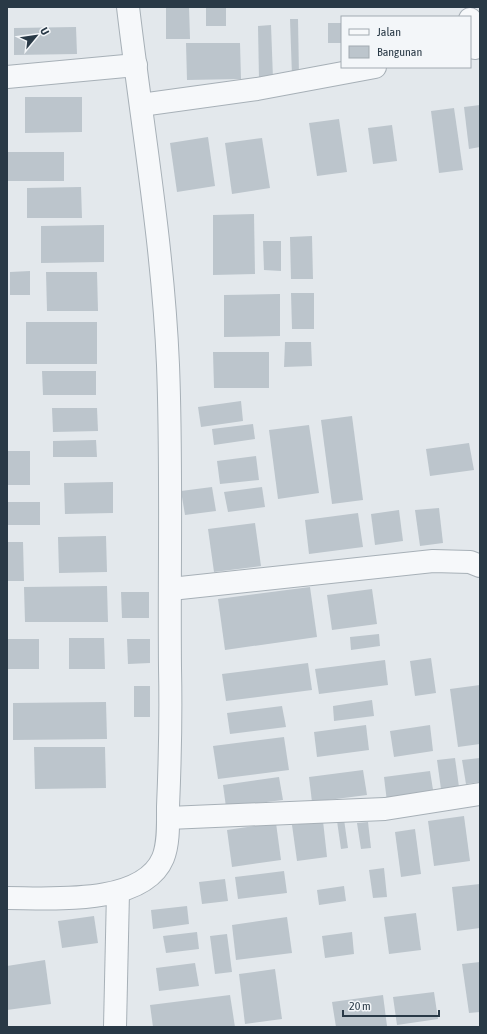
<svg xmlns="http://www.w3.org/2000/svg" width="487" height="1034" viewBox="0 0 487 1034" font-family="'Asap Condensed',sans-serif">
  <rect width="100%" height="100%" fill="#e3e8ec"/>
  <g fill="#bcc5cc">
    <polygon points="166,7 189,7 190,39 166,39"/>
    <rect x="206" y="7" width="20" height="19"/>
    <polygon points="290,19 298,19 299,76 292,76"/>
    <rect x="328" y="23" width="14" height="20"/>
    <polygon points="271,25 273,79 259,80 258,26"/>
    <polygon points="76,27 77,54 14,55 14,28"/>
    <polygon points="186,43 240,43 241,79 187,80"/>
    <polygon points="25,97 82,97 82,132 25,133"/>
    <polygon points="480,105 480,147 469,149 464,107"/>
    <polygon points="454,108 463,170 439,173 431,111"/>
    <polygon points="339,119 347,172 317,176 309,123"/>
    <polygon points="392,125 397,161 373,164 368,128"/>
    <polygon points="208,137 215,186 177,192 170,143"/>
    <polygon points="262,138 270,188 232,194 225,143"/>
    <rect x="7" y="152" width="57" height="29"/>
    <polygon points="81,187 82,218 27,218 27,188"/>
    <polygon points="254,214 255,274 213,275 213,215"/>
    <polygon points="104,225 104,262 41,263 41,226"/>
    <polygon points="312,236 313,279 291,279 290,237"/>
    <polygon points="263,241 281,241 281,271 264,270"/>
    <polygon points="30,271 30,295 10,295 10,272"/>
    <polygon points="46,272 97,272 98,311 47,311"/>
    <polygon points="291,293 314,293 314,329 292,329"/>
    <polygon points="280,294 280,336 224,337 224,295"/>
    <rect x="26" y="322" width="71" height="42"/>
    <polygon points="285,342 311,342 312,366 284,367"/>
    <polygon points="213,352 269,352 269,388 214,388"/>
    <polygon points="42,371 96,371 96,395 43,395"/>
    <polygon points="241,401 243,421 201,427 198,407"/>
    <polygon points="52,408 97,408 98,431 53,432"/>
    <polygon points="352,416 363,500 332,504 321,420"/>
    <polygon points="253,424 255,439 214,445 212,429"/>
    <polygon points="309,425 319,493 278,499 269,430"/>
    <polygon points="96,440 97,457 53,457 53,441"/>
    <polygon points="469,443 474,470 430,476 426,449"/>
    <rect x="7" y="451" width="23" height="34"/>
    <polygon points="256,456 259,480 220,484 217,461"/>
    <polygon points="113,482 113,513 65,514 64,483"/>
    <polygon points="212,487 216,511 185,515 181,491"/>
    <polygon points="262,487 265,507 228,512 224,492"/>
    <rect x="7" y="502" width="33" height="23"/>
    <polygon points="439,508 443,543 420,546 415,510"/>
    <polygon points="399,510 403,541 375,545 371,514"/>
    <polygon points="358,513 363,547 309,554 305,520"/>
    <polygon points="255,523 261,566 214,572 208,529"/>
    <polygon points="106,536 107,572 59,573 58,537"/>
    <polygon points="7,542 23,542 24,581 7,581"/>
    <polygon points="107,586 108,622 25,622 24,587"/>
    <polygon points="310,587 317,637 225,650 218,599"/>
    <polygon points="372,589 377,624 332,630 327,595"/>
    <polygon points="121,592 149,592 149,618 122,618"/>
    <polygon points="379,634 380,646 351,650 350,637"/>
    <polygon points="69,638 104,638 105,669 69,669"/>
    <rect x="7" y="639" width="32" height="30"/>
    <polygon points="127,639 150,639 150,663 128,664"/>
    <polygon points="431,658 436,693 415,696 410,661"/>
    <polygon points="385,660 388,685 319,694 315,669"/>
    <polygon points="308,663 312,690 226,701 222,674"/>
    <polygon points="480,685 480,744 458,747 450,689"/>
    <rect x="134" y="686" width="16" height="31"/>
    <polygon points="372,700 374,716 334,721 333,706"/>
    <polygon points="106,702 107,739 13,740 13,703"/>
    <polygon points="282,706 286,727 230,734 227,713"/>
    <polygon points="366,725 369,750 317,757 314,732"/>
    <polygon points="430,725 433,751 394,757 390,731"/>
    <polygon points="284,737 289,770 218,779 213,746"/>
    <polygon points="34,747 105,747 106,788 35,789"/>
    <polygon points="455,758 459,787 441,789 437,760"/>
    <polygon points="480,758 480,782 466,784 462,760"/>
    <polygon points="363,770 367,795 312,802 309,777"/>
    <polygon points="430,771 434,796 387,802 384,777"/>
    <polygon points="279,777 283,800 226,807 223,785"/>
    <polygon points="343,812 348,848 341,849 336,814"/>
    <polygon points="464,816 470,861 434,866 428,821"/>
    <polygon points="323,821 327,857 297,861 292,825"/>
    <polygon points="368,822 371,848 361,849 357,823"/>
    <polygon points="276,823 281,860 232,867 227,830"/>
    <polygon points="415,829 421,874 401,877 395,832"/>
    <polygon points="384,868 387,897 373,898 369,870"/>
    <polygon points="284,871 287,893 238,899 235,877"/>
    <polygon points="225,879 228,901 202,904 199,882"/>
    <polygon points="480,884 480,928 457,931 452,887"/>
    <polygon points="344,886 346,901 319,905 317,890"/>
    <polygon points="187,906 189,924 153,929 151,910"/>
    <polygon points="416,913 421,950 389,954 384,917"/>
    <polygon points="94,916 98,943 62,948 58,921"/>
    <polygon points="287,917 292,953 236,960 232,925"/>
    <polygon points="197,932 199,949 166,953 163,936"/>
    <polygon points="352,932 354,954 325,958 322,936"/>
    <polygon points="227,934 232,972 215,974 210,936"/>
    <polygon points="45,960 51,1004 7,1010 7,966"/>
    <polygon points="480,962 480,1012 469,1013 462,964"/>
    <polygon points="195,963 199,986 159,991 156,968"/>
    <polygon points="275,969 282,1019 245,1024 239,974"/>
    <polygon points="434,992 438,1019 397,1025 393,997"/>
    <polygon points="230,995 235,1027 153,1027 150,1005"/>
    <polygon points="383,995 387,1026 336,1027 332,1002"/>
  </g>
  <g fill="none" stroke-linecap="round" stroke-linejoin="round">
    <defs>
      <g id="minor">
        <polyline points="470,19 475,48"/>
        <polyline points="7,77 136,65"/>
        <polyline points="141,105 257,89 375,67"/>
        <polyline points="171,589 433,561 470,562 480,566"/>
        <polyline points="168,818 385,809 480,794"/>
        <path d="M7,898C50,898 143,906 163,858C169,843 168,823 168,807C170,760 171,714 170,668C169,567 172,466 168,365C163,245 142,126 128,7"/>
        <polyline points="115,1027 118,892"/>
      </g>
    </defs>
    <use href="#minor" stroke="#a7b0b7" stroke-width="24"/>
    <use href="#minor" stroke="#f6f8fa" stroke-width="22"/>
  </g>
  <rect width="487" height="1034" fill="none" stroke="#293946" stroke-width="16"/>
  <rect x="341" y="16" width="130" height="52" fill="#f3f6f9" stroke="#a2aab1"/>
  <rect x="349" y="29" width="20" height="6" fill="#f6f8fa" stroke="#a2aab1"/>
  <text x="377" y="36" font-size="12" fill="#293946">Jalan</text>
  <rect x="349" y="46" width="20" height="12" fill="#bcc5cc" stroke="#a2aab1"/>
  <text x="377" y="56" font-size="12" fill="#293946">Bangunan</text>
  <g transform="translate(36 36) rotate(61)" stroke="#f3f6f9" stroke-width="3" paint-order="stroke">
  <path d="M0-3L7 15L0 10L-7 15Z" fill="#293946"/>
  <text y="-6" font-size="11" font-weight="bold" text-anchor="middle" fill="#293946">U</text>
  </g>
  <path d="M343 1010v6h96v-6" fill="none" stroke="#293946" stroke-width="2"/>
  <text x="349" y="1010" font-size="12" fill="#293946" stroke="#f3f6f9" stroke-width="3" paint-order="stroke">20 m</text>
</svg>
